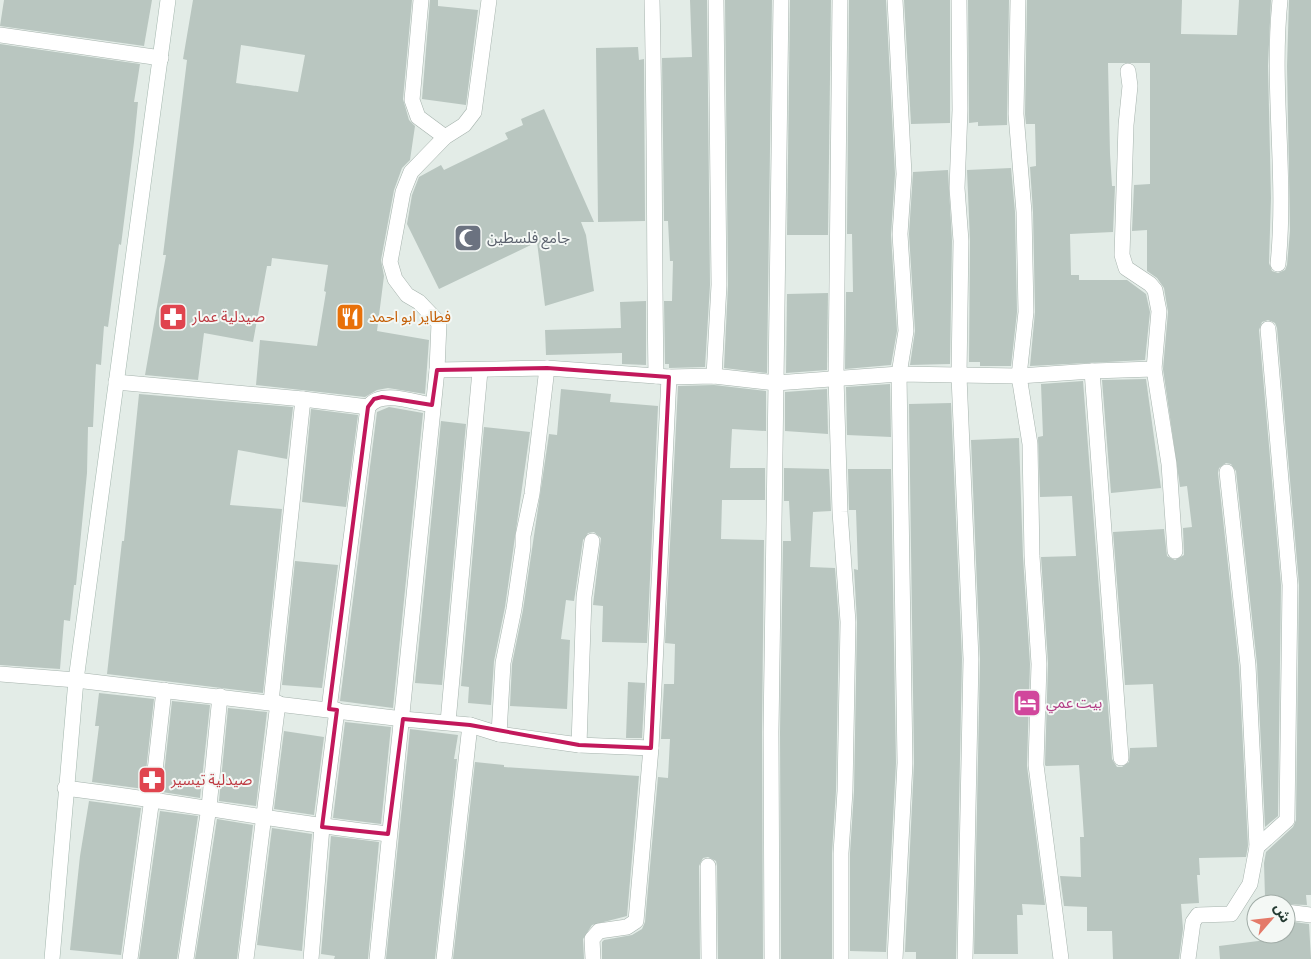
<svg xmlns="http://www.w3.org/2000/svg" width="1311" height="959" viewBox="0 0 1311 959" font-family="'Source Sans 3','Noto Sans Arabic',sans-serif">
  <rect width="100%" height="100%" fill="#e3ece7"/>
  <g fill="#b9c6c0" fill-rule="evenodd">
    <polygon points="4,0 152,0 144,46 0,26"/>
    <path d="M193,0H412L403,99L409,120L415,126L410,160L402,168L394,190L381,260L384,276L377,331L429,340L425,394L388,388L377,390L365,397L256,385L260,340L317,346L326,292L324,291L328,265L272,258L271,266H267L253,342L204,333L198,380L145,375L166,255H163L187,60L183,59ZM241,45L305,55L298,92L236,83Z"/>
    <polygon points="430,0 438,0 438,6 478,10 466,105 422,99"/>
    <polygon points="690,0 707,0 710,285 705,367 669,368 669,364 665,364 664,301 672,301 673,261 670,261 668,221 664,221 662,58 692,57"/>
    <polygon points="725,0 772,0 767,373 724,368 728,285"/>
    <polygon points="790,0 831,0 828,235 787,235"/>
    <polygon points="849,0 886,0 895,174 891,235 897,331 891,365 845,369 846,292 853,292 852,234 847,234"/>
    <polygon points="904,0 950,0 950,123 911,124"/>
    <polygon points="968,0 1009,0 1007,125 978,126 978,122 969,123"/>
    <polygon points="1027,0 1182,0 1181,34 1237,35 1239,0 1271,0 1268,66 1271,198 1269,263 1272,271 1278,273 1285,270 1287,265 1290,231 1287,66 1289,0 1311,0 1311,895 1306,895 1307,905 1279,904 1279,897 1265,897 1264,863 1266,852 1293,827 1296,820 1299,585 1277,328 1275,323 1268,320 1262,322 1259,330 1281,585 1278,816 1265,827 1257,664 1236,471 1231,464 1226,463 1219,468 1218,473 1239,666 1248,846 1246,857 1199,858 1200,875 1197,875 1199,903 1181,904 1183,929 1179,959 1113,959 1112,931 1087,931 1087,907 1064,906 1060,876 1081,877 1080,837 1084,837 1079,765 1046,766 1045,765 1048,663 1041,557 1076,556 1072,496 1040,497 1038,437 1043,436 1041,384 1083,381 1112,759 1117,767 1122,767 1129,762 1130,748 1157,747 1153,684 1125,685 1113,532 1164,529 1167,556 1175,560 1184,555 1183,528 1192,527 1187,486 1180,487 1163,369 1168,312 1164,288 1157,278 1147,271 1147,230 1132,231 1134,185 1150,184 1150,63 1108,63 1110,154 1112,186 1115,186 1113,232 1070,234 1071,275 1079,275 1079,280 1127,280 1146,294 1150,312 1145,360 1030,366 1035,312 1033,212 1030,167 1036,166 1035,124 1026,124 1025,114"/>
    <polygon points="0,44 140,64 134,102 138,102 134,142 121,245 119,244 108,327 104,326 101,365 96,364 93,427 88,427 87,473 76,585 74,585 70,621 64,620 60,669 0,665"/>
    <polygon points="638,47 639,60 644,59 645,221 598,222 596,48"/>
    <polygon points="544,109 594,222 581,222 586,235 594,291 545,306 537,242 439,289 407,224 412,195 419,177 441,165 444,170 508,139 505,133 523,125 521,119"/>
    <polygon points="1011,168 1015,212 1017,312 1011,366 980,366 980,362 969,362 970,241 967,170"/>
    <polygon points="948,170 952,241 950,364 910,365 915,331 909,234 913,172"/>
    <polygon points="828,293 827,370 786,373 787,294"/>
    <polygon points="646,301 646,365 622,364 622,353 546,355 545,330 621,328 620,302"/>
    <polygon points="1146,379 1161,488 1111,493 1102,380"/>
    <polygon points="890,384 891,437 847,435 846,387"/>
    <polygon points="714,385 766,391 766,431 732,429 730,468 765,468 765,500 722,500 721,539 764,540 762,732 763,959 718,959 717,866 716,861 708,857 703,858 699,866 700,959 602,959 602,942 604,940 632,935 642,929 645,922 658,777 668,778 670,739 661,739 664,684 674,684 675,644 665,643 678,386"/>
    <polygon points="561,389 611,394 610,402 658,406 647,643 602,642 603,606 593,605 601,538 594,532 588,533 583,540 574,601 566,600 561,639 570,640 567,709 510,706 512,664 523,610 549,434 557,435"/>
    <polygon points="827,389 828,434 785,431 785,392"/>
    <polygon points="139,394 293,407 287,459 238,450 230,505 282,509 263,693 107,674 122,541 124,541"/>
    <polygon points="951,403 962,659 956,959 916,959 916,952 905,952 914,763 909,404"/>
    <polygon points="389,407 423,413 393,708 340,701 377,412"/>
    <polygon points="311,409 358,415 346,507 302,502"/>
    <polygon points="441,421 466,424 442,685 415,683"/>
    <polygon points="484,427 530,432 505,607 494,661 491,705 468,703 469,687 461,686"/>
    <polygon points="1019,438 1023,557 1030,664 1027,766 1045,905 1022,904 1023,915 1017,915 1018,954 974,954 980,659 971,440"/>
    <polygon points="784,468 829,469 831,511 813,512 810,567 835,568 839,622 836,791 832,853 832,959 781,959 780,732 783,541 791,541 789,501 784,501"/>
    <polygon points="848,469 891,469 896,763 886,952 850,951 850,853 854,791 857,622 854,569 858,570 856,510 849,510"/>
    <polygon points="295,561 338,565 322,688 282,685"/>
    <polygon points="628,682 645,683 642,738 626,738"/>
    <polygon points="99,693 154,699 144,789 92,782 99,726 95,726"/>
    <polygon points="172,701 210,705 200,798 162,792"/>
    <polygon points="228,708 267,712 256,806 219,801"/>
    <polygon points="345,722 391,727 381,824 333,818"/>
    <polygon points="410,729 458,735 454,759 457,759 435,959 386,959"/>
    <polygon points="284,731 324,737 314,815 274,809"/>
    <polygon points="475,762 504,765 504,767 639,776 627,916 592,925 583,939 584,959 453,959"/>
    <polygon points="89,801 141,808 121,955 70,950 80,856"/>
    <polygon points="160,811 198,816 177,959 139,959"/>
    <polygon points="217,819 253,825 237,959 195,959"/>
    <polygon points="272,828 312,834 302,951 257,945"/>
    <polygon points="331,836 379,842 368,959 334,959 335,956 321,954"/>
    <polygon points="1286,921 1309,924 1311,959 1220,959 1219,946 1282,938 1282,934 1286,934"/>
  </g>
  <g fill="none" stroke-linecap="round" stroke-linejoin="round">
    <defs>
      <g id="street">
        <polyline points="421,0 412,100 418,117 445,137"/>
        <path d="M652,0C655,125 654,250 656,376"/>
        <polyline points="781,0 776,383 899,374 1019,376 1092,371 1121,758"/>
        <polyline points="840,0 836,377 840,512 848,622 845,791 841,853 841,959"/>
        <polyline points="959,0 960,110 957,188 961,241 959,376 971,659 965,959"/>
        <polyline points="1018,0 1016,114 1024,212 1026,312 1019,376 1030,444 1032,556 1039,664 1036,765 1061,959"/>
        <polyline points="0,35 161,58"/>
        <polyline points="1128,71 1130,86 1126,125 1122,255 1126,268 1150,284 1155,290 1157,301 1159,311 1154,369 1169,464 1175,551"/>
        <path d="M1278,264C1287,176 1271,88 1280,0"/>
        <polyline points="437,370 547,368 669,377 714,376 776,383 771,732 772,959"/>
        <polyline points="1092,371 1154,369"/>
        <polyline points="714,376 719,285 716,0"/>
        <polyline points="116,382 303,399"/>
        <polyline points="1227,472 1248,665 1257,847"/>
        <polyline points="0,674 76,680 403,719 470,725 499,734 579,745 651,748"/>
        <polyline points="271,702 303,399 368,407"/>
        <path d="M329,709L368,407C381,389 413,402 432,405"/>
        <polyline points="448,722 480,371"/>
        <polyline points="499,734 503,663 514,609 523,547 523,536 532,494 547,368"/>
        <polyline points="579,745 584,597 592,541"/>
        <path d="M65,788C173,801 280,822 388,834"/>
        <polyline points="708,866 709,959"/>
        <polyline points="1286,912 1311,915"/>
        <polyline points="130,959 152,798 164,690"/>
        <polyline points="186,959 209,807 220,696"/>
        <polyline points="246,959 278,703"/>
        <polyline points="311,959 322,827 337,710"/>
        <polyline points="377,959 437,370 439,323 419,302 407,295 395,279 390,262 403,192 411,172 445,137 464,125 474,112 489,0"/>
        <polyline points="444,959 470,725"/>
        <polyline points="593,959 592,939 599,931 627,927 636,921 651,748 669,377"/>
        <polyline points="895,959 905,763 899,374 906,331 900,234 904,174 895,0"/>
        <polyline points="1188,959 1193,922 1198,915 1231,914 1250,884 1257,847 1287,820 1290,585 1268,329"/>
      </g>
      <polyline id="secondary" points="52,959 76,680 168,0"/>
    </defs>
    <use href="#street" stroke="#a6b3ad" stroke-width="16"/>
    <use href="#secondary" stroke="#a3b6ad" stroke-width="16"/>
    <use href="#street" stroke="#fff" stroke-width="15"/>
    <use href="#secondary" stroke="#fff" stroke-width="15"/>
  </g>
  <path fill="none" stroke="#c2185b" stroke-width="4" stroke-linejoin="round" d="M547,368L669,377L651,748L579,745L470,725L403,719L388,834L322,827L337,710L329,709L368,407L374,399L382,397L432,405L437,370Z"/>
  <defs>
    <symbol id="mosque-square" viewBox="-11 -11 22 22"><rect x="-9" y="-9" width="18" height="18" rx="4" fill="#6b7280" stroke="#f4f8f5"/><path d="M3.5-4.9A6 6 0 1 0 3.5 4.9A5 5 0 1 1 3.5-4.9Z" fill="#fff"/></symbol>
    <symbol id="pharmacy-square" viewBox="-11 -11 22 22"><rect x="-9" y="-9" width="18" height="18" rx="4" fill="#e0444e" stroke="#f4f8f5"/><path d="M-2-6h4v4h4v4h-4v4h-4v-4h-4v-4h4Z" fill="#fff"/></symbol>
    <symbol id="restaurant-square" viewBox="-11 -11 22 22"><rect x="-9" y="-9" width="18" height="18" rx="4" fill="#e8710a" stroke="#f4f8f5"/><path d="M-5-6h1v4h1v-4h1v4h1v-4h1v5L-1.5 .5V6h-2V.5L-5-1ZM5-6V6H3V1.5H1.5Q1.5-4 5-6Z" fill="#fff"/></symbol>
    <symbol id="hotel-square" viewBox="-11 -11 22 22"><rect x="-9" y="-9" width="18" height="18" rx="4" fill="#d1479c" stroke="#f4f8f5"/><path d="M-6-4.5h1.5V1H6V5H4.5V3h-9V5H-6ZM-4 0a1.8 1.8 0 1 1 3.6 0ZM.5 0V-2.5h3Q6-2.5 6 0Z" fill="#fff"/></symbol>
  </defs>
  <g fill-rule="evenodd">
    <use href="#mosque-square" x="452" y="222" width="32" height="32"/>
    <use href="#pharmacy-square" x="157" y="301" width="32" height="32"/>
    <use href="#restaurant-square" x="334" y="301" width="32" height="32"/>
    <use href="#hotel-square" x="1011" y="687" width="32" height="32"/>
    <use href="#pharmacy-square" x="136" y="764" width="32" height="32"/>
  </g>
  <g text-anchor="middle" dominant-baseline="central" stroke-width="4" stroke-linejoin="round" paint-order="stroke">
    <g font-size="15" fill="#5b616d" stroke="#f4f8f5" text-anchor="start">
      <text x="487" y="238">جامع فلسطين</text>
    </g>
    <g font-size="15" fill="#be3a42" stroke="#f4f8f5" text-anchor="start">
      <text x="192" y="317">صيدلية عمار</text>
      <text x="171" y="780">صيدلية تيسير</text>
    </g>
    <g font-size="15" fill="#c56008" stroke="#f4f8f5" text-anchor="start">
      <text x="369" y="317">فطاير ابو احمد</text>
    </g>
    <g font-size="15" fill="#b23c85" stroke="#f4f8f5" text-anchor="start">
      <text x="1046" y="703">بيت عمي</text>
    </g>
  </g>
  <g transform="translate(1271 919) rotate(62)"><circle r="24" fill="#f4f8f5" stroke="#a1aca7"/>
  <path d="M0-4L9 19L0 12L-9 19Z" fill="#e47a69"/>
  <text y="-8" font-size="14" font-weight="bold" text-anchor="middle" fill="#253b33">ش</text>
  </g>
</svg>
